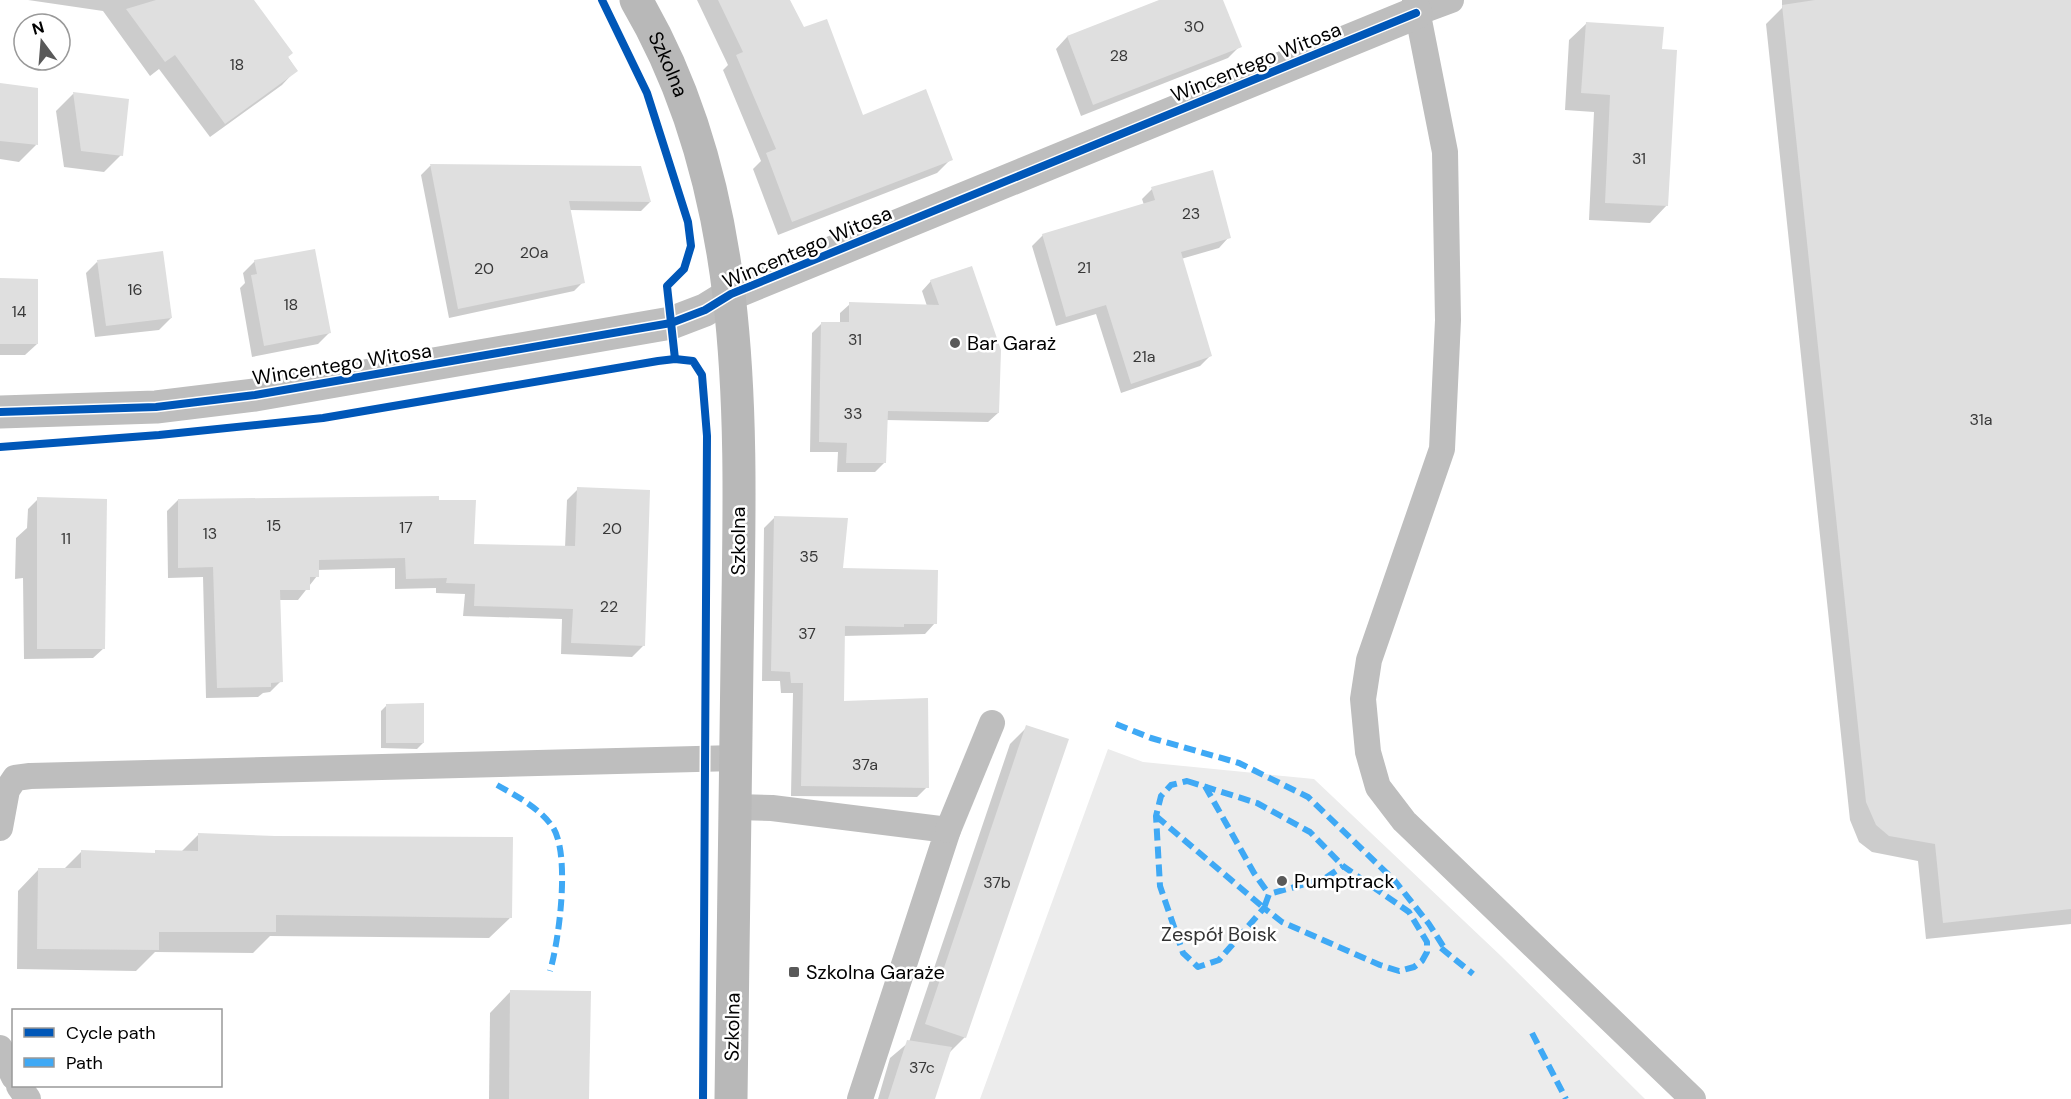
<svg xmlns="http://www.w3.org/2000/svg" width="2071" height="1099" viewBox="0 0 2071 1099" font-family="'DM Sans',sans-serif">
  <rect width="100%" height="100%" fill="#fff"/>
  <polygon fill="#ececec" points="1108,749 1143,762 1314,779 1501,956 1645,1099 980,1099"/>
  <g fill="#0003">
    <polygon points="28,0 253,0 296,70 282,85 210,137 159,69 150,76 103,11"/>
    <polygon points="697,0 789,0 803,29 862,117 951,159 937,173 778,235 753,169 761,161 723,70 728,65"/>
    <polygon points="1162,0 1222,0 1240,46 1228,58 1081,116 1056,49 1067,37"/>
    <polygon points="2071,0 2071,924 1926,939 1918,861 1872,852 1859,842 1850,820 1766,24 1782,8 1782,0"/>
    <polygon points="1587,23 1660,50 1667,205 1650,223 1589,220 1594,112 1565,110 1569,40"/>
    <polygon points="0,85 36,145 19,162 0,159"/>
    <polygon points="73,94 127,100 121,155 104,172 64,167 56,111"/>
    <polygon points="430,166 640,167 650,202 641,211 569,210 583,282 574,291 449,318 421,175"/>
    <polygon points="1152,189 1229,237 1219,248 1181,259 1210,356 1200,366 1121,393 1096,314 1056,326 1032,246 1043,235 1144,205 1142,199"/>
    <polygon points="255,261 330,332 318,344 252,357 240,288 245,283 243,273"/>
    <polygon points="97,262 171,318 159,330 95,337 86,273"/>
    <polygon points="0,280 37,344 25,355 0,355"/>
    <polygon points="931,281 998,413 988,422 886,420 885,462 875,472 837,472 838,452 810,452 812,333 822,323 840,324 840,313 850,304 927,306 922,291"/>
    <polygon points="578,489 643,646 632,657 561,654 562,619 463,616 465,594 436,593 436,588 395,589 395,568 317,570 317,576 298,600 279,600 281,681 270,692 263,693 258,697 206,698 203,577 168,578 167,511 178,500 437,501 473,545 565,548 567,500"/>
    <polygon points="38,499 104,648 93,658 24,659 23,578 15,579 16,538 27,528 28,509"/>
    <polygon points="775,517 842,569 935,623 925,634 843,636 843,703 927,787 917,797 791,796 793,693 781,693 780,681 762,681 764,528"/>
    <polygon points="387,705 423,743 417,749 381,748 381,711"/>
    <polygon points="1027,727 965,1037 948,1054 934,1099 878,1099 890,1058 909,1042 1010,744"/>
    <polygon points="199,834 511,917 489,938 270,936 253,953 155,952 136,971 17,969 18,891 39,869 64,869 81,852 153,855 156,852 181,852"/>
    <polygon points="511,991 588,1099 489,1099 490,1013"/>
  </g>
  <g fill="#dfdfdf">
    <polygon points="156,0 254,0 293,53 288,57 298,71 225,124 175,55 165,62 126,9"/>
    <polygon points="718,0 790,0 804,27 827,19 863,115 926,89 953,160 792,222 766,153 776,149 736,55 743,52"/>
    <polygon points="1159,0 1223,0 1242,47 1093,105 1067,36"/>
    <polygon points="1815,0 2071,0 2071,909 1943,923 1935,844 1889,836 1876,825 1866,802 1782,5"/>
    <polygon points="1586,22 1664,27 1662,49 1677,50 1668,206 1605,203 1610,95 1581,93"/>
    <polygon points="0,83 38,88 38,145 0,141"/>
    <polygon points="73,92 129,99 123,156 81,151"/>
    <polygon points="430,164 641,166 651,202 569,201 585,283 458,309"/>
    <polygon points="1213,170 1231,238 1181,252 1212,356 1131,384 1106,305 1066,317 1042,234 1155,200 1151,187"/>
    <polygon points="315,249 331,333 264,346 251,275 257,274 254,260"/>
    <polygon points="163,251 172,318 106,326 97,260"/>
    <polygon points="972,266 1001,350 999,413 888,411 886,463 846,463 847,443 819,442 821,322 849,322 849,302 939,305 930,280"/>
    <polygon points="0,278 38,279 38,344 0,344"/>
    <polygon points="577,487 650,490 645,646 571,643 573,609 474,606 475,584 446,583 447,578 406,579 405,558 319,560 319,577 310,577 310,590 280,590 283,682 271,683 271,687 217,688 213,567 178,568 178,499 439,496 439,500 476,500 474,544 575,546"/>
    <polygon points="37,497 107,499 105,649 37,649"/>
    <polygon points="774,516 848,518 843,568 938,570 937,624 904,624 904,627 845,626 844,701 928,698 929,788 801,786 803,683 791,683 790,672 771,671"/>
    <polygon points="424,703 424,743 386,743 386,704"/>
    <polygon points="1026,725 1069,739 966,1038 925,1024"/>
    <polygon points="198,833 275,836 513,837 512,918 276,915 276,932 159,932 159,950 37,949 38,868 81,868 81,850 155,853 155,850 198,851"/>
    <polygon points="510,990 591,991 589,1099 509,1099"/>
    <polygon points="907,1040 952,1047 935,1099 888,1099"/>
  </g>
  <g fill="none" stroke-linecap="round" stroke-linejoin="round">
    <g stroke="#bebebe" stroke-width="26">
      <polyline points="1415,0 1445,152 1448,320 1442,449 1369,660 1363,699 1368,752 1378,787 1404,821 1693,1099"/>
      <polyline points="1416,13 1451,0"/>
      <polyline points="735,807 772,808 948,830 860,1099"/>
      <polyline points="0,828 7,790 15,778 30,776 736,758"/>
      <polyline points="948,830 992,723"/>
      <polyline points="0,1048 14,1077"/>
      <polyline points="19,1086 28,1099"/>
    </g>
    <polyline stroke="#bebebe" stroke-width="33" points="0,412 156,407 255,395 671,323 705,310 731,294 1416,13"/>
    <path stroke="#b8b8b8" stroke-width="33" id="s1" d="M636,0C754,200 740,438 737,662C735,807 734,953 731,1099"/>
    <g stroke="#3fa9f5" stroke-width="6" stroke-dasharray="12 6" stroke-linecap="butt">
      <polyline points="1116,724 1151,738 1239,763 1308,797 1395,881 1429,924 1445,949"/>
      <polygon points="1187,781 1257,803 1310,832 1343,866 1409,912 1427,942 1427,952 1422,961 1414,967 1399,971 1380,965 1282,922 1264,908 1219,960 1198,967 1183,953 1160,886 1156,816 1161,796 1171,785"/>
      <path d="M497,785C517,796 539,808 552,826C571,852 559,941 550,971"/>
      <polyline points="1205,786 1254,873 1269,894"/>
      <polyline points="1156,816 1264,908 1269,894 1324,879 1343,866"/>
      <polyline points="1441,948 1473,974"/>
      <polyline points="1532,1033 1566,1099"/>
    </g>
    <defs>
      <g id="cycleway">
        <polyline points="602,0 647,93 688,222 691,246 684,269 667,286 675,359"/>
        <polyline points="0,412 156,407 255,395 671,323 705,310 731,294 1416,13"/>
        <polyline points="0,447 159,435 323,418 658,361 675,359 693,361 702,375 707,436 703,1099"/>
      </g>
    </defs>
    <use href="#cycleway" stroke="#fff" stroke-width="11"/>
    <use href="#cycleway" stroke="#0057b8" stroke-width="8"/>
  </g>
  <g fill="#595959" stroke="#fff" stroke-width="2">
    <circle cx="955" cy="343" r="6"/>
    <circle cx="1282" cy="881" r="6"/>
    <rect x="788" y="966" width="12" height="12" rx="3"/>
  </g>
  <g text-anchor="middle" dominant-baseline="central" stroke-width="5" stroke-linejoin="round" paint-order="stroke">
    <g font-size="16" fill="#383838">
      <text x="1194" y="26">30</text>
      <text x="1119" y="55">28</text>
      <text x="237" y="64">18</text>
      <text x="1639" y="158">31</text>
      <text x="1191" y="213">23</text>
      <text x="534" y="252">20a</text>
      <text x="1084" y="267">21</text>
      <text x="484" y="268">20</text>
      <text x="135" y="289">16</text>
      <text x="291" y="304">18</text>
      <text x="19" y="311">14</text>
      <text x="855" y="339">31</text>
      <text x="1144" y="356">21a</text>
      <text x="853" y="413">33</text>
      <text x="1981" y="419">31a</text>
      <text x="274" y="525">15</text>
      <text x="406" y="527">17</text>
      <text x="612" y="528">20</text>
      <text x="210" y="533">13</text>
      <text x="66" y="538">11</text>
      <text x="809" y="556">35</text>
      <text x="609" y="606">22</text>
      <text x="807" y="633">37</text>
      <text x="865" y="764">37a</text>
      <text x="997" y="882">37b</text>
      <text x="922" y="1067">37c</text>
    </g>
    <g font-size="20" fill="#000" stroke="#fff">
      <text transform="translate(1256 62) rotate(-22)">Wincentego Witosa</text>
      <text stroke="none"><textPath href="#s1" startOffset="72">Szkolna</textPath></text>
      <text transform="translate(807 247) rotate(-23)">Wincentego Witosa</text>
      <text transform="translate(342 364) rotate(-9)">Wincentego Witosa</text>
      <text transform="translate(738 541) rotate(-90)">Szkolna</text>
      <text transform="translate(732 1027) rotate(-89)">Szkolna</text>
    </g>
    <g font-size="20" fill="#000" stroke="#fff" text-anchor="start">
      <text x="967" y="343">Bar Garaż</text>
      <text x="1294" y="881">Pumptrack</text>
      <text x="806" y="972">Szkolna Garaże</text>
    </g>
    <g font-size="20" fill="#333" stroke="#fff">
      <text x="1219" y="934">Zespół Boisk</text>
    </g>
  </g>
  <rect x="12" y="1009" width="210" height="78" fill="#ffffff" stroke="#999999" stroke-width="1.5"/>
  <rect x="24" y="1028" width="30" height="9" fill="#0057b8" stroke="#999999" stroke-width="1.5"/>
  <text x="66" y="1039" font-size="18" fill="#000000">Cycle path</text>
  <rect x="24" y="1058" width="30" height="9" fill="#3fa9f5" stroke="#999999" stroke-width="1.5"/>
  <text x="66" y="1069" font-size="18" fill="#000000">Path</text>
  <g transform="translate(42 42) rotate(344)"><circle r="28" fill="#ffffff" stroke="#999999" stroke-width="1.5"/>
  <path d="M0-4.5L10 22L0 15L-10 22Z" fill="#595959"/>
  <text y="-9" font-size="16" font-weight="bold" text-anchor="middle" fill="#000000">N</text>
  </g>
</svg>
